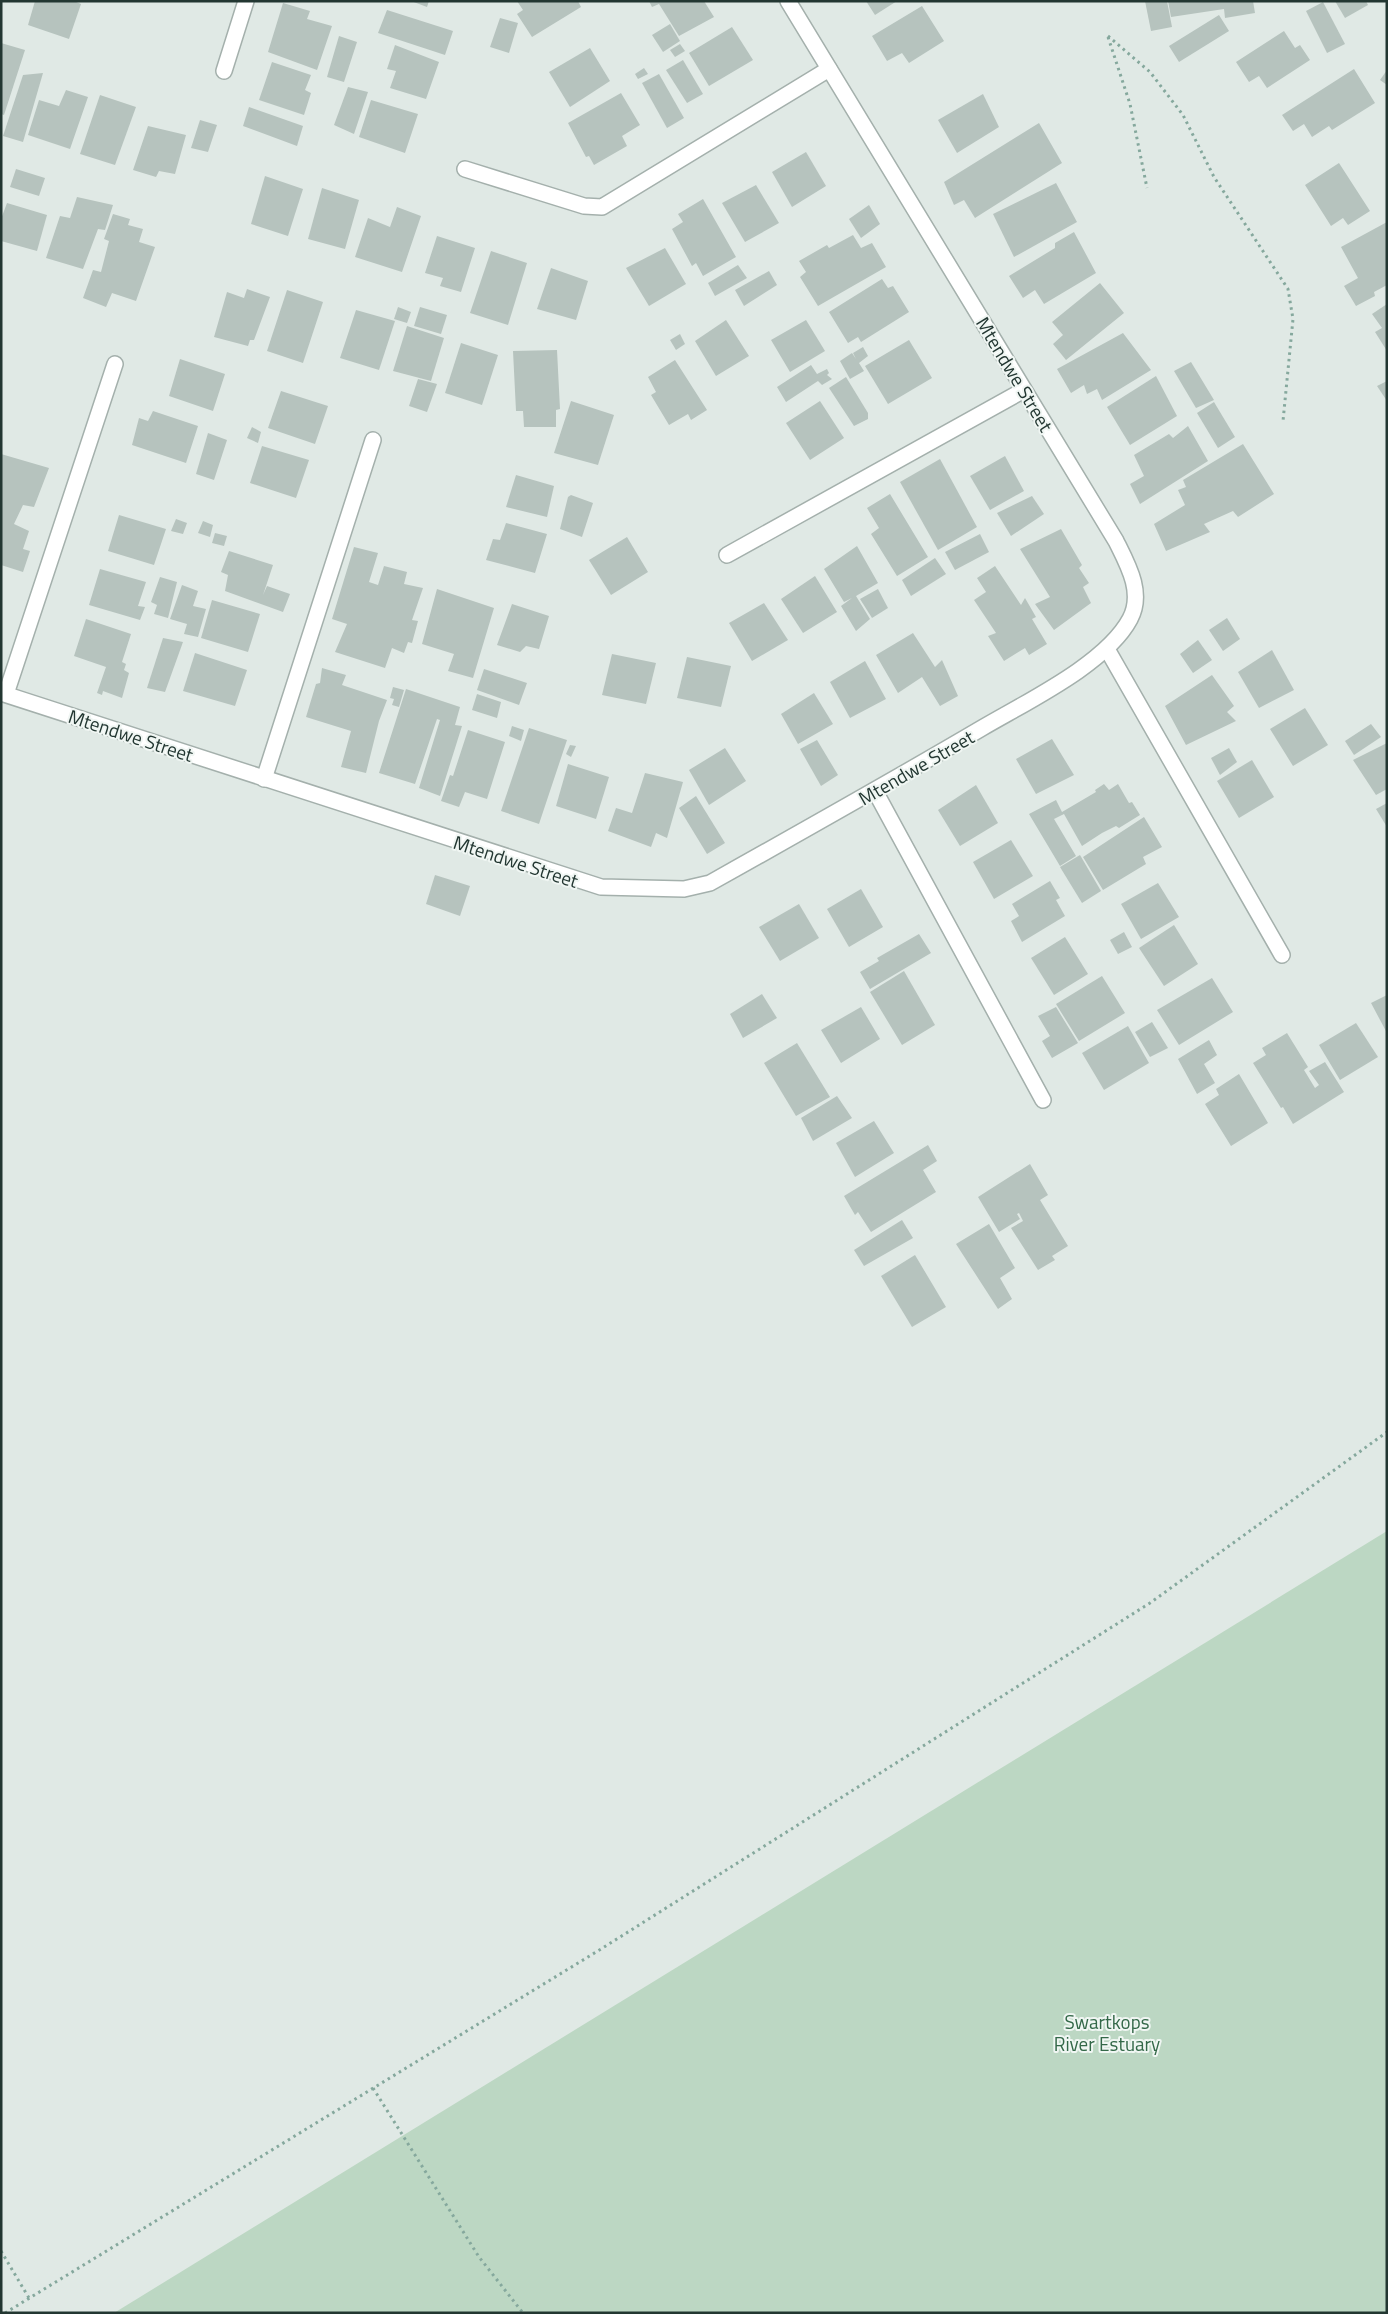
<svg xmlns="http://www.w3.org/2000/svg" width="1388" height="2314" viewBox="0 0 1388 2314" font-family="'Titillium Web',sans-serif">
  <rect width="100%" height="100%" fill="#e0e9e5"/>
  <polygon fill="#bcd7c3" points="1387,1531 1387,2313 114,2313"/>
  <g fill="#b6c3be">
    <polygon points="35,1 74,1 81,4 69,39 28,25"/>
    <polygon points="411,1 429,1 427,7"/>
    <polygon points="517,1 578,1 581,7 532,37 517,14 523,10"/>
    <polygon points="649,1 704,1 714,17 679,36 659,4 652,7"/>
    <polygon points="866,1 897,1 875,15"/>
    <polygon points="1145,1 1167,1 1172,27 1151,31"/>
    <polygon points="1168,1 1253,1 1255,13 1225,18 1224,9 1171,17"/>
    <polygon points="1335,1 1366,1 1368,5 1345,18"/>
    <polygon points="1323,2 1345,44 1327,53 1306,11"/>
    <polygon points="283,3 310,11 307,19 332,26 317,70 268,52"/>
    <polygon points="922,6 944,41 909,63 902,53 887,61 872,36"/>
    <polygon points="387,10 453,31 445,55 378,33"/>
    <polygon points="1219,15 1229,31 1179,62 1169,46"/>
    <polygon points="500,18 518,23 509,53 490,47"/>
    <polygon points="670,24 680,41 663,52 652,35"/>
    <polygon points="732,27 753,60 709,86 689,53"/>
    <polygon points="1284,31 1295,48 1300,45 1310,60 1267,88 1259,76 1249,82 1236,62"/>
    <polygon points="339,36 357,42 344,82 327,77"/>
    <polygon points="1,43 25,50 4,115 1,114"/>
    <polygon points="680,44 685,51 675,57 670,50"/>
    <polygon points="395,45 439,62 426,99 390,88 396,71 387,69"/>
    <polygon points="590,48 610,81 570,107 549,72"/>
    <polygon points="683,60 703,94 687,103 666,70"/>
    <polygon points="272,62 311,75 305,90 311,93 304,115 259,100"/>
    <polygon points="644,68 648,74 638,79 635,74"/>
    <polygon points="1354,69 1375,103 1332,130 1329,126 1312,137 1304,124 1293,131 1282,115"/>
    <polygon points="1387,70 1387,85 1380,80"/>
    <polygon points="43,73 23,142 3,136 23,75"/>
    <polygon points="659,74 684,118 667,128 642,83"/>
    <polygon points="348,87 368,92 354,134 334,125"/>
    <polygon points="66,90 88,97 70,149 28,135 39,100 59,106"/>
    <polygon points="621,93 640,125 622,136 627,146 594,165 589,156 586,157 568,123"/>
    <polygon points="983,94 999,127 957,153 938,120"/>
    <polygon points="100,95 136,107 115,165 80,154"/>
    <polygon points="371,100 418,114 405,153 359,137"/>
    <polygon points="249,107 303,126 297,146 243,126"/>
    <polygon points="200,120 217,125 208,152 191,148"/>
    <polygon points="1039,123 1062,163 975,218 964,200 954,205 944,182"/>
    <polygon points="148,126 186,135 175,174 159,171 156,177 133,170"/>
    <polygon points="806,152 826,186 792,207 772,172"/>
    <polygon points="1339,163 1370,211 1348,225 1343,218 1331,226 1305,185"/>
    <polygon points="16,169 45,178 39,196 10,187"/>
    <polygon points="265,176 303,189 288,236 251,224"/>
    <polygon points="1056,183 1077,222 1014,257 993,214"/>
    <polygon points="756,185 779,223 745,242 722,203"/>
    <polygon points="322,188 359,200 345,249 308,239"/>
    <polygon points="77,197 113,205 105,230 98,229 83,269 46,258 60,216 70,218"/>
    <polygon points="703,199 736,257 703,276 696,263 692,266 672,229 683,222 678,214"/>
    <polygon points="7,203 47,215 37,251 1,241 1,219"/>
    <polygon points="869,205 880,224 861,238 849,219"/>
    <polygon points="397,207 421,216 402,272 355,257 368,218 390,227"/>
    <polygon points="113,214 130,219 128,225 143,229 139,242 155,247 136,301 112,293 106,307 83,298 93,270 101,272 109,241 104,239"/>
    <polygon points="1387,222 1387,285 1374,292 1375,296 1356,306 1344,286 1358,278 1341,247"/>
    <polygon points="1074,232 1096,273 1044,304 1035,290 1023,298 1009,276 1055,248 1055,243"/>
    <polygon points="853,235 861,248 872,243 886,267 818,306 800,277 806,272 799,261 827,245 829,248"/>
    <polygon points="437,236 475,248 461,292 440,286 443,278 425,273"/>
    <polygon points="665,248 686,284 649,306 626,268"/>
    <polygon points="491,251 527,263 508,325 470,313"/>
    <polygon points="738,265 747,278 715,296 708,283"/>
    <polygon points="551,268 588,281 576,320 537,309"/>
    <polygon points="769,271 777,285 744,306 735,290"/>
    <polygon points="882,279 888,288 893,286 909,312 861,342 858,337 848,343 829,312"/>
    <polygon points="1100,283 1124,313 1066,360 1053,344 1063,335 1052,322"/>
    <polygon points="247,289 270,297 254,340 250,340 248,346 214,337 227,292 244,298"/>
    <polygon points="287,290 323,302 303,363 267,351"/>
    <polygon points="1387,304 1387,351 1375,332 1382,328 1372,314"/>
    <polygon points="398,307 411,312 407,323 394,319"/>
    <polygon points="420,307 447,315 441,334 414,326"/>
    <polygon points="356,310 395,321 379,370 340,358"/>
    <polygon points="726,320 749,356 716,376 695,341"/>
    <polygon points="806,320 825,351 790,372 771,340"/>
    <polygon points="407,326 444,338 431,381 393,371"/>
    <polygon points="1123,333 1151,370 1102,400 1097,389 1087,394 1084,385 1071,393 1057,369"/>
    <polygon points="680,334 685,344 676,350 670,340"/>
    <polygon points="909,340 932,378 888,404 865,366"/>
    <polygon points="461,343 498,355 482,405 445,393"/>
    <polygon points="863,347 868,356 859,363 864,371 850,379 840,361 852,353 856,359 853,353"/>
    <polygon points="557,350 560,409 556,410 556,427 524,427 523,411 516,411 513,351"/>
    <polygon points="180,359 225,374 213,411 169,396"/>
    <polygon points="675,360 707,410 691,420 688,414 669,425 651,395 656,392 648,377"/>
    <polygon points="1191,362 1214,400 1196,408 1174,371"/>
    <polygon points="811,365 817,374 827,369 829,373 827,375 832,379 822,385 818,381 786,402 777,387"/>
    <polygon points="1156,376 1177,416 1130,445 1107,407"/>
    <polygon points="846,377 868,413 868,419 854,426 829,388"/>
    <polygon points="418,379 437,384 427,412 409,406"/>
    <polygon points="1387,381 1387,401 1377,386"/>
    <polygon points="281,391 328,406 315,444 268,428"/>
    <polygon points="571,401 614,415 598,465 554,453"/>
    <polygon points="820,401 844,438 810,460 786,423"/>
    <polygon points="1214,402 1235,437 1218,448 1197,413"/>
    <polygon points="153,411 198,426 186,463 132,445 139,418 148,421"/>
    <polygon points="1188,426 1208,461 1140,504 1130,484 1144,476 1134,455 1169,434 1173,438"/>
    <polygon points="252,427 261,432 258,443 247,438"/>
    <polygon points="208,433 227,440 214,480 196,474"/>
    <polygon points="1243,444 1274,494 1238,517 1233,511 1204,524 1210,532 1166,551 1154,524 1185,505 1178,490 1186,487 1183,480"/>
    <polygon points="262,446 309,460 296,498 250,483"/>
    <polygon points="1,454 49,468 34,507 23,505 14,524 29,531 23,549 30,551 23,572 1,565"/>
    <polygon points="1005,456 1024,491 990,510 970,476"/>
    <polygon points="940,459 977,527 938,550 900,482"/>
    <polygon points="516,475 554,486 547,517 506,507"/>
    <polygon points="890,494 928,557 897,576 871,534 879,528 867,508"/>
    <polygon points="571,495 593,503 582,537 560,529 568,497"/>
    <polygon points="1032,496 1044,514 1011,536 997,513"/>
    <polygon points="119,515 166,529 154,565 108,551"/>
    <polygon points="176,519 187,523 183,534 171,531"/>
    <polygon points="203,521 213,525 210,537 198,533"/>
    <polygon points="506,523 547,534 535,573 486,560 493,539 500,540"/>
    <polygon points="1061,529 1082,565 1079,568 1089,583 1083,587 1091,603 1054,630 1035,604 1050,597 1020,549"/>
    <polygon points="215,533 227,536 224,546 212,543"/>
    <polygon points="980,534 989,552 955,570 945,552"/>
    <polygon points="627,537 648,572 611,595 589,560"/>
    <polygon points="857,546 878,583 856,596 870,619 856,631 841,606 852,598 844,602 824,569"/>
    <polygon points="354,547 378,553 369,582 378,585 384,566 407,572 404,584 423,588 412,620 418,621 412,643 408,642 404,653 392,648 385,668 335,652 347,624 332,619"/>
    <polygon points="229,551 273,565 263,595 267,586 290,594 283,612 225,591 228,575 221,572"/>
    <polygon points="935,558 946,574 911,596 902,580"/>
    <polygon points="995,566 1021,605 1025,598 1036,617 1032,619 1047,644 1029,655 1025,648 1004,661 988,636 996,633 974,600 986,592 977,578"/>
    <polygon points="100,569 146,582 138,606 145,607 140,620 89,605"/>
    <polygon points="815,576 837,612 803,633 781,599"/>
    <polygon points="160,577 177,582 168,618 154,614 157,605 151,602"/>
    <polygon points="182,585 198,591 193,606 206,609 198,637 184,634 187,624 170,619"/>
    <polygon points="437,589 494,608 473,678 448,671 454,654 422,644"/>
    <polygon points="878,589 888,608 872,618 860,599"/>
    <polygon points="212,600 260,614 248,652 201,638"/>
    <polygon points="764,603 788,640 752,661 729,623"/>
    <polygon points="512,604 549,616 539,649 526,646 520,652 497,645"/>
    <polygon points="1227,618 1240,639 1223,651 1209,630"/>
    <polygon points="86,619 131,634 122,662 126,664 124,670 129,673 122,698 103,691 102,695 97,693 106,667 74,656"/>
    <polygon points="913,633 935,667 942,660 958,696 940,706 922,677 898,693 876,655"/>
    <polygon points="163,638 183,642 165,692 147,688"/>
    <polygon points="1198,640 1212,660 1193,673 1180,654"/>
    <polygon points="1272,650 1294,690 1259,708 1238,672"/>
    <polygon points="195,653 247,670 235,706 183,691"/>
    <polygon points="612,654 656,663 646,704 602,695"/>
    <polygon points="687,657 731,666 721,707 677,698"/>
    <polygon points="865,661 886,699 850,718 830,682"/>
    <polygon points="322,668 346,675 342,685 387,700 379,721 366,773 341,767 351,731 306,717 316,684 320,683"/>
    <polygon points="484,669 527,683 519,705 477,690"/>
    <polygon points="1212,675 1234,706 1227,712 1236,721 1186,745 1165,706"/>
    <polygon points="393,687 404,690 399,707 392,705 394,699 390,698"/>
    <polygon points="406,689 460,707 455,725 462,726 440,796 419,788 440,720 437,719 415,784 379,773"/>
    <polygon points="814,693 833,724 798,744 781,714"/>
    <polygon points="477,694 501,702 497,718 472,710"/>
    <polygon points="1305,708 1328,745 1293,766 1270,729"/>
    <polygon points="1371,724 1381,737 1354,755 1345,741"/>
    <polygon points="512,726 524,730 521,741 509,736"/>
    <polygon points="529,728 567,740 539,824 501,811"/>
    <polygon points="468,730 505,742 487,799 465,792 459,807 441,801 450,775 453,776"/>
    <polygon points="1052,739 1074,775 1036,794 1016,759"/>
    <polygon points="817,740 838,775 821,786 800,749"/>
    <polygon points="1387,743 1387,789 1376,795 1353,760"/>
    <polygon points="570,745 576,746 571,757 566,754"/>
    <polygon points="725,748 746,781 709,805 689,770"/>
    <polygon points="1229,748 1237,762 1220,775 1211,758"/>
    <polygon points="1252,760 1274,797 1239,818 1217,781"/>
    <polygon points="568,764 609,777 596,819 556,806"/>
    <polygon points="645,773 683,782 667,838 656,833 651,847 608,831 616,808 632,813"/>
    <polygon points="1104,784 1109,790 1118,784 1129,803 1132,802 1140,815 1119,828 1116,826 1102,833 1082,846 1064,814 1054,819 1076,856 1060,866 1029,814 1056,800 1062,812 1096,792 1095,790"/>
    <polygon points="976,785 998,823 960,846 938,810"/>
    <polygon points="696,796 725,843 707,854 679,808"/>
    <polygon points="1387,803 1387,827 1376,809"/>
    <polygon points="1144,817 1162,847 1143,857 1146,864 1103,890 1083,857"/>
    <polygon points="1011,840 1033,876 994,899 973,862"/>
    <polygon points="1080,855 1101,891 1082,903 1060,867"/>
    <polygon points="435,875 470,886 460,916 426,904"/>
    <polygon points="1050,881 1060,898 1056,900 1065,916 1022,942 1011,921 1019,916 1012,904"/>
    <polygon points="1158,883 1179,917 1141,939 1121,904"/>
    <polygon points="861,889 883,927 849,947 827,909"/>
    <polygon points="799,904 819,938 780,961 759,927"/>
    <polygon points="1174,925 1198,964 1164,986 1139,948"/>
    <polygon points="1124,932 1132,947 1118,954 1110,940"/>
    <polygon points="919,934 931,953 870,989 860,972 879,961 877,958"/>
    <polygon points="1065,937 1088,974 1054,995 1031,958"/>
    <polygon points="904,971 935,1025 902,1045 870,992"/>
    <polygon points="1102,976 1125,1013 1079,1041 1056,1004"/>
    <polygon points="1212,978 1233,1012 1179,1045 1157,1010"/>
    <polygon points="762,994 777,1018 743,1038 730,1014"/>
    <polygon points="1387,995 1387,1033 1371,1003"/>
    <polygon points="861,1007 880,1039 841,1063 821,1030"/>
    <polygon points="1056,1007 1078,1043 1052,1058 1042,1041 1050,1036 1038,1016"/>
    <polygon points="1152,1022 1168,1048 1150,1057 1135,1032"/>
    <polygon points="1356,1023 1378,1057 1340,1080 1319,1045"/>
    <polygon points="1128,1026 1149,1063 1104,1090 1082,1053"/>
    <polygon points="1287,1033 1308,1067 1304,1070 1315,1088 1319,1085 1309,1071 1325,1062 1344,1092 1293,1124 1283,1107 1281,1108 1253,1063 1266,1055 1262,1048"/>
    <polygon points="1209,1040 1217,1055 1204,1064 1215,1083 1197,1094 1178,1059"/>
    <polygon points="797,1043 830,1097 796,1116 764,1063"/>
    <polygon points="1239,1074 1268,1123 1231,1146 1205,1104 1219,1095 1216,1089"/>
    <polygon points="837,1096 852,1118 813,1141 801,1118"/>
    <polygon points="874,1121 894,1153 855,1177 836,1143"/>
    <polygon points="928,1145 937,1161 923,1170 936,1192 871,1232 858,1212 855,1215 844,1196"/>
    <polygon points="1030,1164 1048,1195 1040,1200 1068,1246 1052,1256 1055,1260 1038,1270 1011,1228 1023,1221 1019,1213 1017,1214 1020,1219 999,1232 978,1197"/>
    <polygon points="902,1220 913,1238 864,1266 854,1250"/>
    <polygon points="989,1224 1015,1268 1000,1278 1012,1299 998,1309 956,1244"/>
    <polygon points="915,1255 946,1307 912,1327 881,1276"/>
  </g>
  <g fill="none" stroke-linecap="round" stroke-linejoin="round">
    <defs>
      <g id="lane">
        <polyline points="224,71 246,1"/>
        <polyline points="465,169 584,206 602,207 829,69"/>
        <polyline points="727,555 1024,390"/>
        <polyline points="1107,649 1282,955"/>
        <polyline points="6,694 115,364"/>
        <polyline points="264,779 373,440"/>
        <polyline points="875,791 1043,1100"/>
      </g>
      <path id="street" d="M1,693L601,887L684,889L710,883C801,832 892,781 982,728C1026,702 1106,664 1130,619C1144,593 1128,565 1116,541L788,1"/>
    </defs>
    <use href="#lane" stroke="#a4b0ac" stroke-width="18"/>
    <use href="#street" stroke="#a4b0ac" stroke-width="18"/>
    <g stroke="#85a89d" stroke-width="3" stroke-dasharray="2.5 4" stroke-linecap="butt">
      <polyline points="1108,36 1150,72 1183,115 1214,177 1288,289 1293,319 1283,421"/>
      <polyline points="1108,37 1130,104 1147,188"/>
      <polyline points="373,2088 479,2257 523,2313"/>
      <polyline points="1,2251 29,2298"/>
      <polyline points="5,2313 601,1949 1150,1603 1387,1432"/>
    </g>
    <use href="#lane" stroke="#fff" stroke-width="15"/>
    <use href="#street" stroke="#fff" stroke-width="15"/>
  </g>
  <g text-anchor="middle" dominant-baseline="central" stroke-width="4" stroke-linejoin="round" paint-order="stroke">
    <g font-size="19" fill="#233732" stroke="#f0f6f3">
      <text transform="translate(1015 374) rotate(59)">Mtendwe Street</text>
      <text transform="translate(131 735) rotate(18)">Mtendwe Street</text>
      <text transform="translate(916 767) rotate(-30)">Mtendwe Street</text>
      <text transform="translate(516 861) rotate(18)">Mtendwe Street</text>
    </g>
    <g font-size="19" fill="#336848" stroke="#f0f6f3">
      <text x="1107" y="2021">Swartkops<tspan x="1107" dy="22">River Estuary</tspan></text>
    </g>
  </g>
  <rect width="1388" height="2314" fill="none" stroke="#233732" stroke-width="5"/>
</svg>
